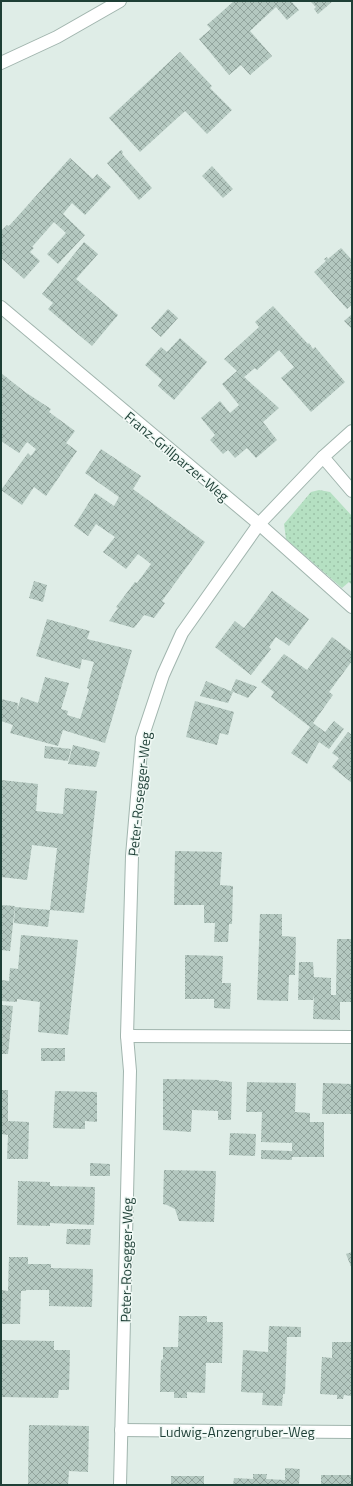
<svg xmlns="http://www.w3.org/2000/svg" width="353" height="1486" viewBox="0 0 353 1486" font-family="'Titillium Web',sans-serif">
  <defs>
    <pattern id="grass-dots" width="8" height="8" patternUnits="userSpaceOnUse"><rect width="8" height="8" fill="#b5e0c2"/><path d="M2 2h.1M6 6h.1" fill="none" stroke="#9bc1a7" stroke-width="1.8" stroke-linecap="round"/></pattern>
    <pattern id="building-cross-hatch" width="8" height="8" patternUnits="userSpaceOnUse"><rect width="8" height="8" fill="#b4c8c0"/><path d="M0 0l8 8M0 8l8-8" fill="none" stroke="#92a49d"/></pattern>
  </defs>
  <rect width="100%" height="100%" fill="#dfede7"/>
  <polygon fill="url(#grass-dots)" points="319,490 330,492 352,516 352,585 349,582 342,588 286,539 284,524 311,492"/>
  <g fill="url(#building-cross-hatch)">
    <polygon points="234,1 291,1 299,10 287,20 276,7 250,31 272,56 250,75 241,65 229,75 199,39 211,29 207,25"/>
    <polygon points="310,1 333,1 318,14 314,9 316,7"/>
    <polygon points="180,52 212,86 210,88 232,110 207,134 185,111 140,152 109,118"/>
    <polygon points="121,150 123,152 122,154 152,188 139,200 107,163"/>
    <polygon points="70,158 93,179 97,174 111,187 85,215 72,203 63,214 85,235 58,264 47,254 66,233 54,222 32,247 34,248 30,252 40,261 24,279 1,258 1,231 7,225 9,226"/>
    <polygon points="212,166 233,189 223,198 202,176"/>
    <polygon points="84,242 98,254 76,279 118,315 92,346 48,309 53,303 42,294"/>
    <polygon points="341,248 352,260 352,304 347,309 314,272 326,261 324,259 327,257 328,259"/>
    <polygon points="273,306 308,344 309,343 313,349 315,347 345,382 311,412 281,378 294,367 279,350 257,370 255,368 244,377 279,408 263,422 277,440 256,458 247,448 235,458 228,450 223,454 210,440 215,435 201,418 220,401 230,413 239,405 222,384 237,371 224,359 259,327 255,322"/>
    <polygon points="168,309 178,318 161,337 151,328"/>
    <polygon points="352,314 352,329 344,321"/>
    <polygon points="180,338 207,362 174,400 158,386 162,380 145,365 161,347 167,352"/>
    <polygon points="1,373 25,392 51,409 49,412 75,431 66,443 77,451 46,496 34,487 22,505 1,490 28,453 31,456 36,449 27,442 19,453 1,441"/>
    <polygon points="101,449 141,476 133,489 205,542 162,601 165,603 154,618 144,615 134,628 109,621 118,608 116,607 135,582 137,583 151,564 138,554 126,569 103,552 115,537 96,524 88,536 74,526 95,493 114,506 119,497 85,473"/>
    <polygon points="34,581 47,585 43,602 29,598"/>
    <polygon points="272,591 309,619 289,646 276,637 269,647 271,649 251,675 215,647 235,621 244,628"/>
    <polygon points="47,619 90,631 87,639 132,650 105,743 63,730 58,746 10,733 13,725 1,721 1,699 18,703 17,711 21,697 38,703 45,677 69,683 61,709 68,711 67,715 80,719 89,689 87,688 94,662 82,659 80,669 36,656"/>
    <polygon points="332,637 352,652 352,661 329,692 333,695 313,723 325,732 334,721 344,729 329,749 319,742 307,764 291,753 310,727 271,697 274,692 261,682 284,654 307,670"/>
    <polygon points="236,679 257,687 248,698 231,691"/>
    <polygon points="206,681 233,692 228,703 200,696"/>
    <polygon points="195,701 234,712 228,735 220,733 217,745 186,737"/>
    <polygon points="348,732 352,735 352,783 332,767 339,758 332,753"/>
    <polygon points="73,745 100,752 96,767 68,764"/>
    <polygon points="45,746 71,749 68,761 44,758"/>
    <polygon points="1,780 38,784 36,811 63,814 65,788 97,791 84,913 50,910 57,848 32,845 27,880 1,877"/>
    <polygon points="175,851 222,852 220,885 233,886 232,924 229,924 228,942 214,942 215,923 204,923 204,905 174,905"/>
    <polygon points="1,905 15,906 10,951 1,950"/>
    <polygon points="15,907 50,910 48,927 14,923"/>
    <polygon points="260,914 282,914 282,936 296,937 295,975 289,975 288,1001 257,1000"/>
    <polygon points="21,935 78,940 68,1035 38,1032 40,1002 17,999 17,1002 1,1001 1,980 9,981 10,968 18,969"/>
    <polygon points="337,939 352,939 352,1002 340,1002 340,1020 313,1019 314,995 313,1000 298,1000 299,962 313,962 314,977 331,978 331,995 336,995"/>
    <polygon points="185,955 223,956 222,983 231,983 230,1009 214,1008 214,999 185,999"/>
    <polygon points="1,1005 13,1006 8,1054 1,1054"/>
    <rect x="41" y="1048" width="24" height="13"/>
    <polygon points="163,1079 219,1080 219,1081 232,1082 231,1120 218,1120 218,1111 192,1110 191,1132 163,1130"/>
    <polygon points="247,1082 296,1083 295,1112 310,1113 310,1122 324,1122 324,1157 292,1157 292,1153 292,1160 261,1159 261,1150 292,1151 292,1143 261,1142 262,1112 246,1112"/>
    <polygon points="323,1083 352,1084 352,1114 322,1114"/>
    <polygon points="1,1090 8,1090 8,1121 29,1122 28,1159 7,1159 8,1135 1,1134"/>
    <polygon points="55,1091 97,1092 97,1122 85,1121 85,1129 53,1128"/>
    <polygon points="230,1133 256,1134 255,1156 229,1155"/>
    <polygon points="90,1163 110,1164 110,1176 90,1176"/>
    <polygon points="164,1170 216,1171 214,1222 179,1221 175,1209 167,1205 163,1204"/>
    <polygon points="18,1181 50,1182 50,1186 95,1187 94,1225 50,1223 50,1226 17,1225"/>
    <polygon points="67,1229 91,1229 90,1245 66,1244"/>
    <polygon points="352,1252 352,1269 346,1254"/>
    <polygon points="9,1257 28,1257 28,1264 51,1264 51,1268 93,1269 92,1307 49,1306 49,1290 26,1290 26,1291 21,1291 20,1324 1,1324 1,1290 8,1291"/>
    <polygon points="179,1316 207,1316 207,1322 223,1322 222,1363 206,1363 205,1393 187,1392 187,1398 174,1398 174,1392 160,1392 161,1360 163,1359 163,1347 178,1347"/>
    <polygon points="269,1326 301,1327 301,1337 287,1337 285,1394 283,1394 282,1406 262,1405 263,1393 241,1392 243,1350 268,1352"/>
    <polygon points="1,1340 54,1341 54,1350 70,1350 69,1390 59,1390 58,1398 1,1397"/>
    <polygon points="332,1342 352,1342 352,1396 344,1395 343,1399 337,1399 337,1395 320,1394 322,1357 332,1358"/>
    <polygon points="29,1425 89,1426 88,1472 69,1471 68,1485 28,1485"/>
    <polygon points="285,1468 300,1469 299,1485 233,1485 234,1478 253,1479 253,1474 267,1474 266,1479 285,1480"/>
    <rect x="321" y="1475" width="31" height="10"/>
    <rect x="171" y="1476" width="33" height="9"/>
  </g>
  <g fill="none" stroke-linecap="round" stroke-linejoin="round">
    <defs>
      <g id="minor">
        <polyline points="1,63 57,37 120,1"/>
        <polyline points="1,307 259,524 352,607"/>
        <polyline points="323,457 352,491"/>
        <polyline points="127,1036 352,1037"/>
        <polyline points="121,1430 352,1432"/>
        <polyline points="120,1485 130,1071 127,1036 132,856 142,738 163,675 182,633 259,524 323,457 352,431"/>
      </g>
    </defs>
    <use href="#minor" stroke="#a1b5ae" stroke-width="14"/>
    <use href="#minor" stroke="#fff" stroke-width="12"/>
  </g>
  <g text-anchor="middle" dominant-baseline="central" stroke-width="3" stroke-linejoin="round" paint-order="stroke">
    <g font-size="14" fill="#1e3f36" stroke="#f0f9f5">
      <text transform="translate(177 456) rotate(40)">Franz-Grillparzer-Weg</text>
      <text transform="translate(139 794) rotate(-84)">Peter-Rosegger-Weg</text>
      <text transform="translate(126 1260) rotate(-89)">Peter-Rosegger-Weg</text>
      <text x="237" y="1431">Ludwig-Anzengruber-Weg</text>
    </g>
  </g>
  <rect width="353" height="1486" fill="none" stroke="#1e3f36" stroke-width="4"/>
</svg>
